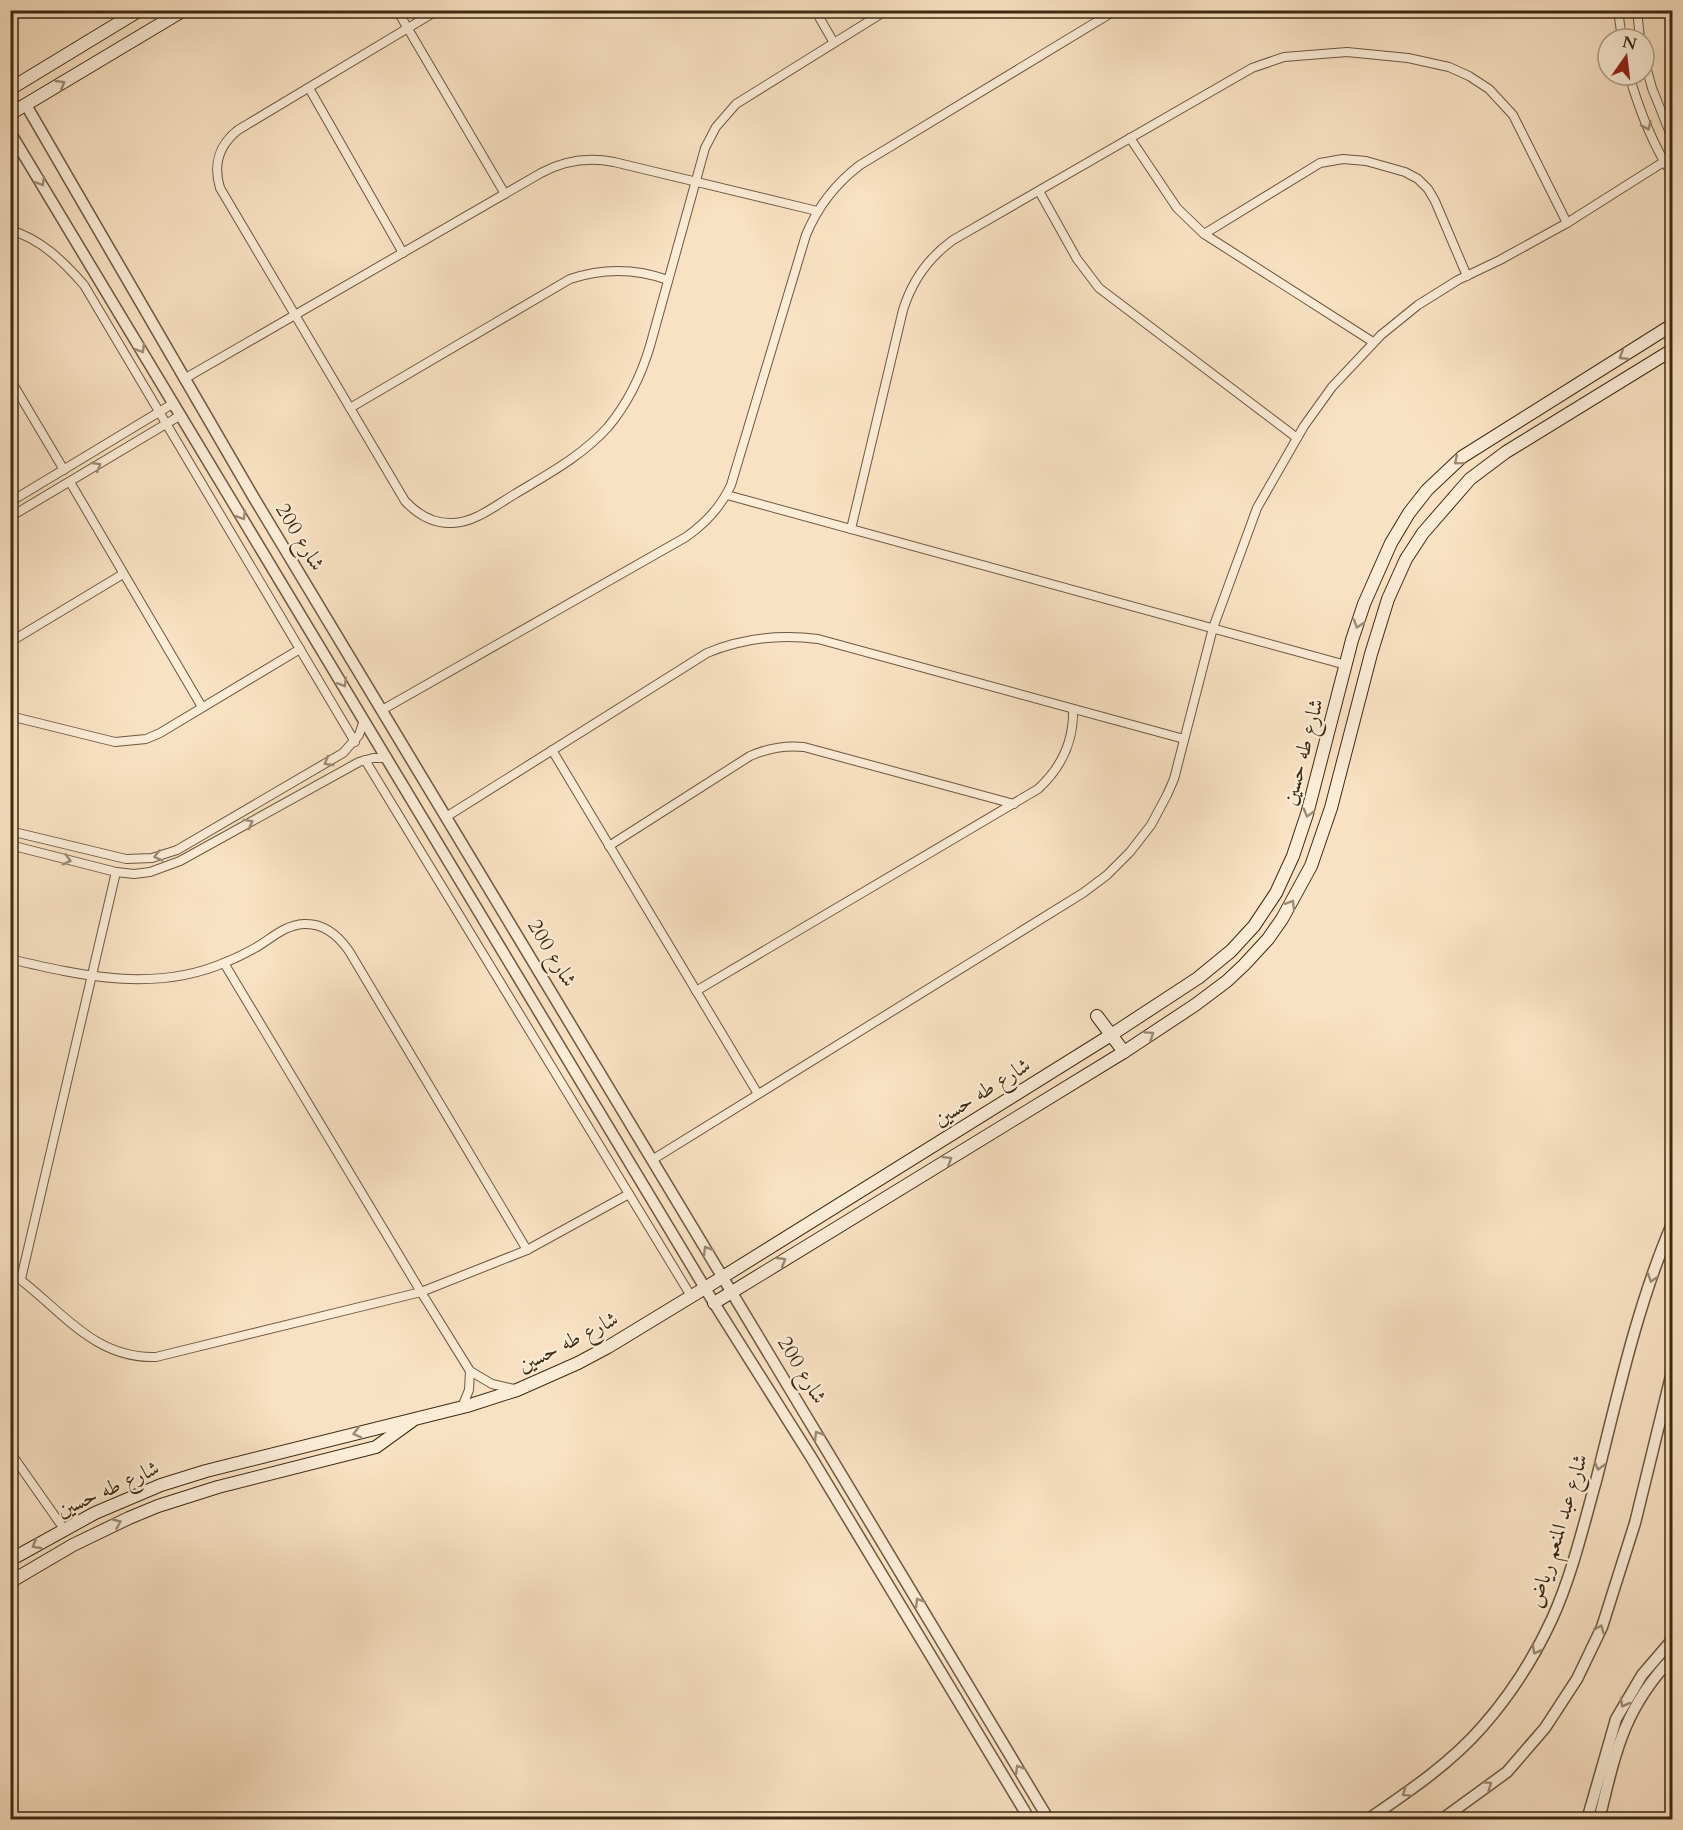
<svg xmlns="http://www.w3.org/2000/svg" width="1683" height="1830" viewBox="0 0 1683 1830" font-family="Cardo,Amiri,serif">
  <rect width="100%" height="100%" fill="#f9e2c3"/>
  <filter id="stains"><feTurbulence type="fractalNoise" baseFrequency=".00333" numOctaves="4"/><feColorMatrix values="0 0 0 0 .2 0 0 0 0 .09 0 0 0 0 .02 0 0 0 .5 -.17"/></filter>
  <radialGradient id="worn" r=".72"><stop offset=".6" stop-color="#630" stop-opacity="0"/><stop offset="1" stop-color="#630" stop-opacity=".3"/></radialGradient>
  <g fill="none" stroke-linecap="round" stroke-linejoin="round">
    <defs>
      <g id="minor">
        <polyline points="397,10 505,194"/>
        <path d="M438,10L238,130C219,145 213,165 220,188L405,501C418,515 434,524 453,523C476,522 496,505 515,494C548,474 582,456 608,427C628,403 641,376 650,346L705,148L716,127L736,104L887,10"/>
        <polyline points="815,10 834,43"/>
        <polyline points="1618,10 1622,39"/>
        <polyline points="1637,10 1640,39"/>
        <polyline points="1644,59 1652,88 1672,138"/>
        <path d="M1629,75C1639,109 1652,144 1672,174"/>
        <polyline points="309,88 403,253"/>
        <polyline points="1130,138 1177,208 1204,234 1373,342"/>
        <polyline points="1039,191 1077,259 1099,288 1297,438"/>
        <path d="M10,230C41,239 63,261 84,285L355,742"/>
        <polyline points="1204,234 1320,163 1343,159 1366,161 1405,172 1418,179 1428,189 1435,201 1467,276"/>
        <polyline points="10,379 64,470"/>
        <path d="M184,379L541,173C565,160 588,157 614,162L817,211"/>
        <path d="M350,408L570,279C603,268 635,268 668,280"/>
        <polyline points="70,482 202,707"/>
        <polyline points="727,495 1346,665"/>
        <polyline points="10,502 174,403"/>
        <polyline points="10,517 181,415"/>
        <path d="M851,529L903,310C912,281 928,258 953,240L1252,68L1284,57L1347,52L1408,58L1449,67L1469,76L1489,89L1513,115L1567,223"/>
        <polyline points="10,642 123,574"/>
        <path d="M382,710L686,537C706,523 721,507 731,485L806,235C818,206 835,184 860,165L1116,10"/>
        <polyline points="10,716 115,742 146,739 160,733 300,649"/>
        <polyline points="552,750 758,1094"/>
        <polyline points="365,760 691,1296"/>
        <path d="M446,817L707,653C743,638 779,634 818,639L1184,739"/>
        <polyline points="10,831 126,859 152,858 177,850 343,753 359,735 364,720"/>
        <polyline points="10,845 116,872 134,874 150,872 180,861 359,762 373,758 387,758"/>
        <path d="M609,846L750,756C768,748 784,745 804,747L1014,804"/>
        <path d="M10,959C82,976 156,993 226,962C236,958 246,953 255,948C271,939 284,925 304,924C324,923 338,935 349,951L527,1250"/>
        <polyline points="224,963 421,1292 470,1371 492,1384 514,1389"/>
        <path d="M696,991L1038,789C1062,767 1074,741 1073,709"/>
        <polyline points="652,1160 1083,893 1107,875 1130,852 1151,825 1167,795 1174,779 1213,628 1257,508 1304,426 1332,387 1381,335 1418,305 1458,280 1500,260 1567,223 1665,161"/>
        <path d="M10,1272C59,1306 91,1359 156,1357L421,1292L527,1250L629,1194"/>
        <polyline points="21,1279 116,872"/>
        <polyline points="462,1407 469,1390 470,1371"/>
        <polyline points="10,1452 64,1529"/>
      </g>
      <g id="tertiary">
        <polyline points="26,105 254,498 1049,1820"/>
        <polyline points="10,132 714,1303 811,1457 1030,1820"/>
        <path d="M1367,1820C1408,1792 1450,1764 1483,1726C1511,1694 1534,1658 1552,1619C1572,1575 1583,1527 1596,1481C1618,1394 1637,1306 1672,1224"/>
        <polyline points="1441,1820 1507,1772 1545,1728 1577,1679 1602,1627 1635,1523 1672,1372"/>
        <polyline points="1587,1820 1616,1719 1642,1675 1672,1640"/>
        <path d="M1599,1820C1615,1754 1623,1709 1672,1658"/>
      </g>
      <g id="secondary">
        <polyline points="10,89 140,10"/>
        <polyline points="10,114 184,10"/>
        <polyline points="1097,1016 1124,1052"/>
        <polyline points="714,1303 1124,1052 1195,1005 1227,981 1244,965 1268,939 1282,919 1311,866 1331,808 1371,654 1388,599 1406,559 1423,533 1470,479 1506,452 1672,350"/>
        <polyline points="10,1560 95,1513 161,1485 206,1471 467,1406 517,1390 578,1363 608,1347 705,1288 1111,1035 1198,978 1231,951 1254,926 1276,893 1293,856 1307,814 1352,640 1364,604 1391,543 1409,513 1427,490 1462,457 1672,325"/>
        <polyline points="10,1582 73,1545 129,1518 158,1506 218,1487 376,1447 412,1421"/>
      </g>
    </defs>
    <use href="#minor" stroke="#6d573e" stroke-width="10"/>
    <use href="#tertiary" stroke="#6d573e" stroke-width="13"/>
    <use href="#secondary" stroke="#3e2911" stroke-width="14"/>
    <use href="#minor" stroke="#fbecd8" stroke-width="8"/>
    <use href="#tertiary" stroke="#fbecd8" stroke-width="10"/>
    <use href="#secondary" stroke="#fbecd8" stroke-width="12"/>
  </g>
  <defs><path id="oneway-chevron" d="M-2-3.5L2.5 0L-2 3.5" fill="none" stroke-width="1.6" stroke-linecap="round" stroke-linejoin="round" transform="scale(1.5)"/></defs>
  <g stroke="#9c8a74">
    <use href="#oneway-chevron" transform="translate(61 84) rotate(-31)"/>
    <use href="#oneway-chevron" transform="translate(1647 126) rotate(66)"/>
    <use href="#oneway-chevron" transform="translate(41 182) rotate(59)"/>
    <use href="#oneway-chevron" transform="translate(141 349) rotate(59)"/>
    <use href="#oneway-chevron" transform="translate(1623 356) rotate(148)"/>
    <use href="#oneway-chevron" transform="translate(1458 461) rotate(140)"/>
    <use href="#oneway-chevron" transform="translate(97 466) rotate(-31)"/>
    <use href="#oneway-chevron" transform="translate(242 516) rotate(59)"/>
    <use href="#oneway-chevron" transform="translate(1358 624) rotate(108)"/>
    <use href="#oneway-chevron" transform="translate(343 683) rotate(59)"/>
    <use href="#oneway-chevron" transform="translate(328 762) rotate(150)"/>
    <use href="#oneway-chevron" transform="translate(1308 813) rotate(106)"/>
    <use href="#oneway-chevron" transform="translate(249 823) rotate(-29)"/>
    <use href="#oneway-chevron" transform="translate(158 856) rotate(167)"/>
    <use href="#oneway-chevron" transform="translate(67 860) rotate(15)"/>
    <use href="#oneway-chevron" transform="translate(1291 904) rotate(-59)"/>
    <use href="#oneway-chevron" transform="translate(1150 1035) rotate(-34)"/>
    <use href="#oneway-chevron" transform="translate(948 1160) rotate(-32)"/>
    <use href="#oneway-chevron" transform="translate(707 1250) rotate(-121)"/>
    <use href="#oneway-chevron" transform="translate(782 1261) rotate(-31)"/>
    <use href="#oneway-chevron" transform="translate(1652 1278) rotate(108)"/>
    <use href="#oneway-chevron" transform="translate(357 1433) rotate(166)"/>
    <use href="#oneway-chevron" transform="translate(818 1435) rotate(-121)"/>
    <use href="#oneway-chevron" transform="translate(1599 1466) rotate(105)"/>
    <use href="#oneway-chevron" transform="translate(117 1523) rotate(-24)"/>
    <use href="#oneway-chevron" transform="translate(36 1545) rotate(150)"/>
    <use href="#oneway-chevron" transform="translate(919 1602) rotate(-121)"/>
    <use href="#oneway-chevron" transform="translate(1600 1629) rotate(-68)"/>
    <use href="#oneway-chevron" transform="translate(1536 1650) rotate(119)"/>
    <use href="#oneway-chevron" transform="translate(1624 1703) rotate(119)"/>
    <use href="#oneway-chevron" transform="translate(1019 1769) rotate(-121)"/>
    <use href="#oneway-chevron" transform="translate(1488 1785) rotate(-35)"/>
    <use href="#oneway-chevron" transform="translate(1406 1793) rotate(145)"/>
  </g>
  <g text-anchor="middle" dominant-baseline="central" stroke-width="4.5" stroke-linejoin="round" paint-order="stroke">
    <g font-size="21" fill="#3e2911" stroke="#fbecd8">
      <text transform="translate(300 537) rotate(59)">شارع 200</text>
      <text transform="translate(1303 752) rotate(-75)">شارع طه حسين</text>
      <text transform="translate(552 953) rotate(59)">شارع 200</text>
      <text transform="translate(982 1092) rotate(-32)">شارع طه حسين</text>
      <text transform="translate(568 1342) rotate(-27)">شارع طه حسين</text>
      <text transform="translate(802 1370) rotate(59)">شارع 200</text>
      <text transform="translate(108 1489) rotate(-24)">شارع طه حسين</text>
      <text transform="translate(1558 1531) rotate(-73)">شارع عبد المنعم رياض</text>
    </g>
  </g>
  <rect width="1683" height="1830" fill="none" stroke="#f9e2c3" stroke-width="36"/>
  <rect x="12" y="12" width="1659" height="1806" fill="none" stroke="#3e2911" stroke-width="3"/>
  <rect x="18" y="18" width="1647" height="1794" fill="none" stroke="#3e2911" stroke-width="1.5"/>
  <g transform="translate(1626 57) rotate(14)"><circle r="28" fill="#fbecd8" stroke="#af9e88" stroke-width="1.5"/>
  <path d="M0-4.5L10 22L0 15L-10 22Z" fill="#8f2418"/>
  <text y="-9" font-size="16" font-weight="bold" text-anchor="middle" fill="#3e2911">N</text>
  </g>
  <rect width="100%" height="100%" filter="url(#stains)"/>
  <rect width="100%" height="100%" fill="url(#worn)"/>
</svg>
